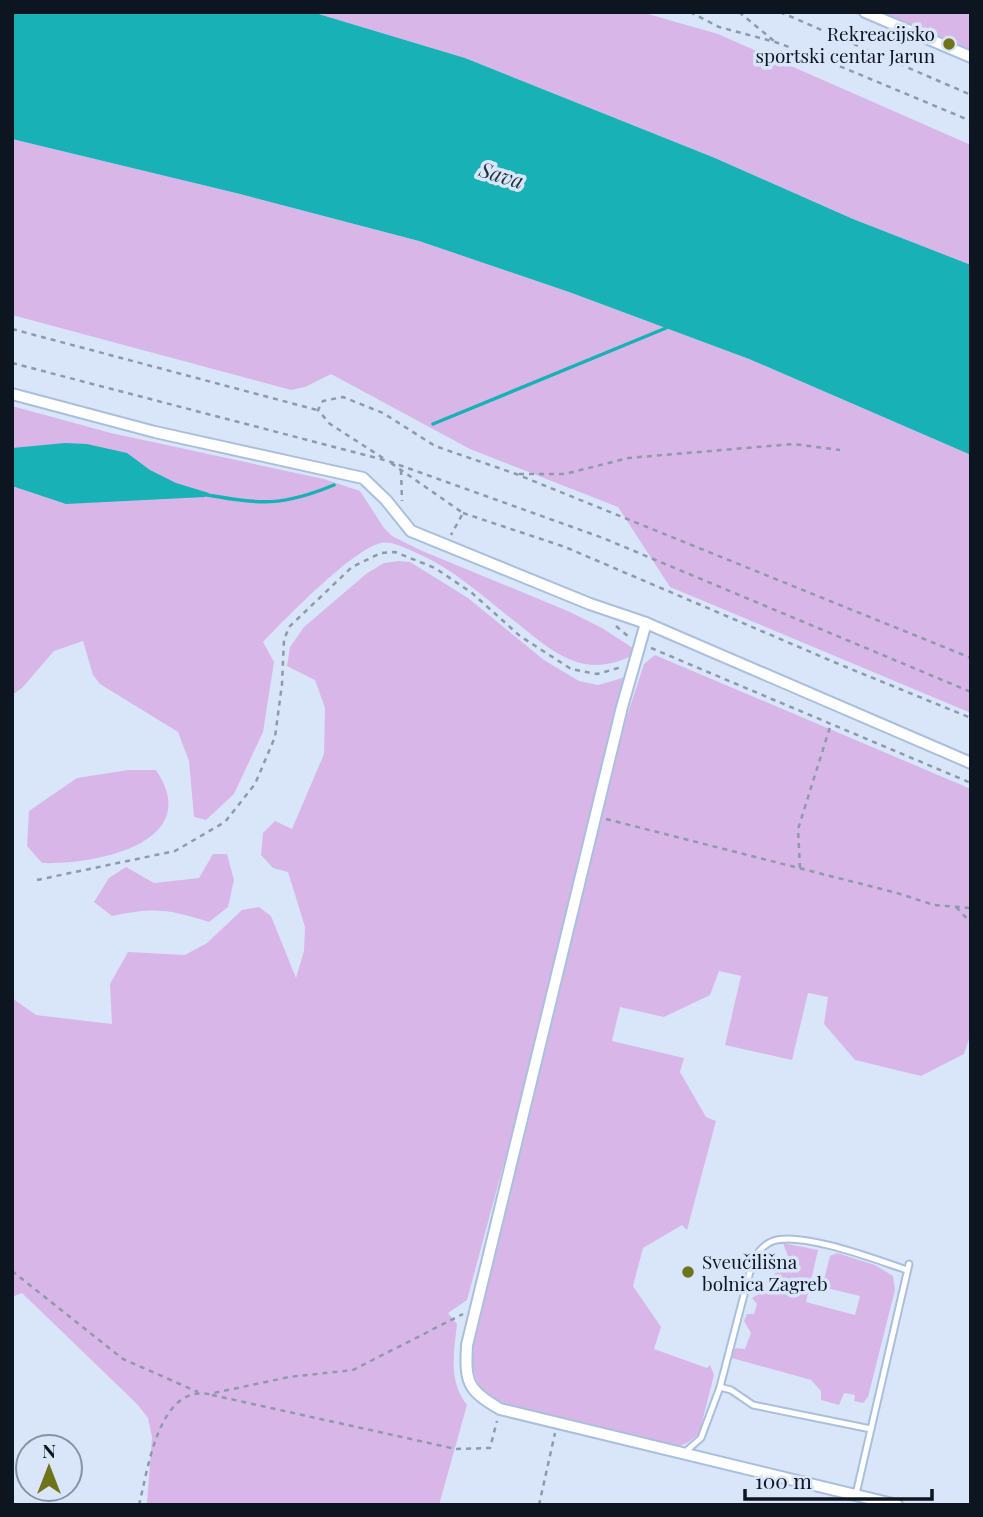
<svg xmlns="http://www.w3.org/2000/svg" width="983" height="1517" viewBox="0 0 983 1517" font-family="'Playfair Display',serif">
  <rect width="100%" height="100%" fill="#d9e6f9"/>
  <g fill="#d8b7e8">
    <polygon points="312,12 641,12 718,34 971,145 971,265 853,219 715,158 465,58"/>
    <polygon points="852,12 971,12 971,63"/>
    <polygon points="12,139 240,194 419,241 569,292 749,359 971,455 971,713 670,587 618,507 470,449 331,374 305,387 291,390 12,315"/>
    <path d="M12,406L111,433L324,479L360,491L384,528L392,536L420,550L570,612L602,628L633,648L631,656C617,663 600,667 585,664C559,659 537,639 517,623C483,597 452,567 412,551C403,547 391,541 381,543C353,549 285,619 263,642L274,662L263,732L234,794L206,820L194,817L189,761L178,732L100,684L93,675L83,641L54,651L22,688L12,695Z"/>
    <path d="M399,561L410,562L468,598L544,660L579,681L598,685L626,677L525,1085L467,1300L448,1313L457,1324C454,1352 448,1382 467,1405L439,1505H162L147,1503L152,1437L148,1418L137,1404L22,1293L12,1297V998L36,1015L112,1024L110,984L128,952L185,955L207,943L242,910L259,907L271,916L296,978L304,951L305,927L288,872L273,868L261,855L263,833L275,821L292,829L324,754L325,708L315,680L287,666L290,647L304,627L366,574L384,563Z"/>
    <polygon points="655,655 971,789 971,1033 964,1054 921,1076 855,1060 824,1024 828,997 808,993 792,1060 725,1045 741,976 719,971 710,995 664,1017 620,1007 612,1041 684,1058 680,1072 706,1117 716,1121 687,1230 682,1225 643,1248 633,1286 661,1327 654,1349 707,1368 710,1365 714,1375 699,1434 687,1443 677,1447 526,1410 490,1398 479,1388 472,1366 474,1344 626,719 644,664"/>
    <path d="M128,770H156C206,844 93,865 42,863L27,846L29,811L77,778Z"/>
    <path d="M213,854H227L234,880L228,907L209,922C168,909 154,907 112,916L94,902L109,878L126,867L154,883L199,878Z"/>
    <polygon points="783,1243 818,1250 806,1302 855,1315 860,1296 822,1287 830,1256 837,1253 875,1265 893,1276 895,1290 868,1397 863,1403 854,1401 855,1395 844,1393 839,1405 821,1400 821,1391 811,1380 732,1358 734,1348 745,1349 751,1333 744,1321 747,1314 754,1314 757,1304 752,1298 769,1288 774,1274 791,1264"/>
  </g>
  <g fill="#18b1b6">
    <polygon points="12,12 312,12 465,58 715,158 853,219 971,265 971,455 749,359 569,292 419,241 240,194 12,139"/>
    <polygon points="65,443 87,444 127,453 150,470 176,483 209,493 205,497 66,504 12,486 12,448"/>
  </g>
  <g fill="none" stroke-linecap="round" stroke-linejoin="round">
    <g stroke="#18b1b6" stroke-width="3.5">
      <polyline points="433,424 666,328"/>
      <path d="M207,495C261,504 281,507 334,485"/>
    </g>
    <defs>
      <g id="lane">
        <polyline points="720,1387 731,1390 753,1405 871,1429"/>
        <path d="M684,1453L701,1438L720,1387L753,1260C758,1252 764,1244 773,1241C801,1231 877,1260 907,1270"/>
        <polyline points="856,1494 909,1264"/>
      </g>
      <g id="street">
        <polyline points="865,12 971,57"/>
        <polyline points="12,394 155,432 363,478 386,500 411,531 590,604 646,623 971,763"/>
        <path d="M646,623L622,707L467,1345C465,1382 467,1390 500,1409L897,1505"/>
      </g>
    </defs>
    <use href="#lane" stroke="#a9bfdd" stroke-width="9"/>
    <use href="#street" stroke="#a9bfdd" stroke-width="14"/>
    <g stroke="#8e99a9" stroke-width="2.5" stroke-dasharray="5 5" stroke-linecap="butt">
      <polyline points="690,12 719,27 775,42 825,60 971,121"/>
      <polyline points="739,12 774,41"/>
      <polyline points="780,12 971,95"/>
      <polyline points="12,329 317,410"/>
      <polyline points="12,363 388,461 603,538 971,692"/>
      <polyline points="383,458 330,424 318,410 323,401 343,397 383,413 435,446 516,474 971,658"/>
      <polyline points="391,463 463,513 451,535"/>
      <polyline points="401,470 402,501"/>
      <polyline points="519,474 565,474 628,458 793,444 840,450"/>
      <polyline points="463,513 565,547 841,665 971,718"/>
      <polyline points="616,626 629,637"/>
      <polyline points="651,648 971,783"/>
      <polyline points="606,819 897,893 934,905 971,908"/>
      <polyline points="800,868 798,829 831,724"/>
      <polyline points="37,880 175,851 225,822 255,784 275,737 282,684 284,640 289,627 352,567 381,553 395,552 435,568 472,593 520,636 571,669 597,674 622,667"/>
      <polyline points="956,907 971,923"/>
      <polyline points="12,1271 123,1359 198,1392"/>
      <polyline points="212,1395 456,1449 490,1448 497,1421"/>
      <path d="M139,1505C148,1470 158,1385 209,1394L289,1377L353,1370L463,1314"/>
      <polyline points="539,1505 555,1433"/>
    </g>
    <use href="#lane" stroke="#fff" stroke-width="5"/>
    <use href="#street" stroke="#fff" stroke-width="10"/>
  </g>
  <g fill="#6f7319" stroke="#d9e6f9" stroke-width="2.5">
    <circle cx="949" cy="44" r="7"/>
    <circle cx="688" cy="1272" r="7"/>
  </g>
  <g text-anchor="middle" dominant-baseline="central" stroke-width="7" stroke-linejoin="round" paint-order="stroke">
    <g font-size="19" fill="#0d1520" stroke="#d9e6f9" text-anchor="end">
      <text x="935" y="33">Rekreacijsko<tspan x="935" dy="22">sportski centar Jarun</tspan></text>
      <text x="702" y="1261" text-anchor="start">Sveučilišna<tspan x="702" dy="22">bolnica Zagreb</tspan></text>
    </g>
    <g font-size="21" font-style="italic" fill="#1d3435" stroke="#d9e6f9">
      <text transform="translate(502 174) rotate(17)">Sava</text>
    </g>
  </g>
  <rect width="983" height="1517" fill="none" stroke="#0d1520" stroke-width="28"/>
  <g transform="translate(49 1468)"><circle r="33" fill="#d9e6f9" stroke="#8792a2" stroke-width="2"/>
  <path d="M0-5L12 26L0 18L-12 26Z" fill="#6f7319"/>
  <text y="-10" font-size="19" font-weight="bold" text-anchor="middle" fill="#0d1520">N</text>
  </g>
  <path d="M745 1489v10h187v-10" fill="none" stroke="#0d1520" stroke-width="3.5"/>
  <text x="755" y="1489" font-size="21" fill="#0d1520" stroke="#d9e6f9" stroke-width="5" paint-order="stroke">100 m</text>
</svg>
